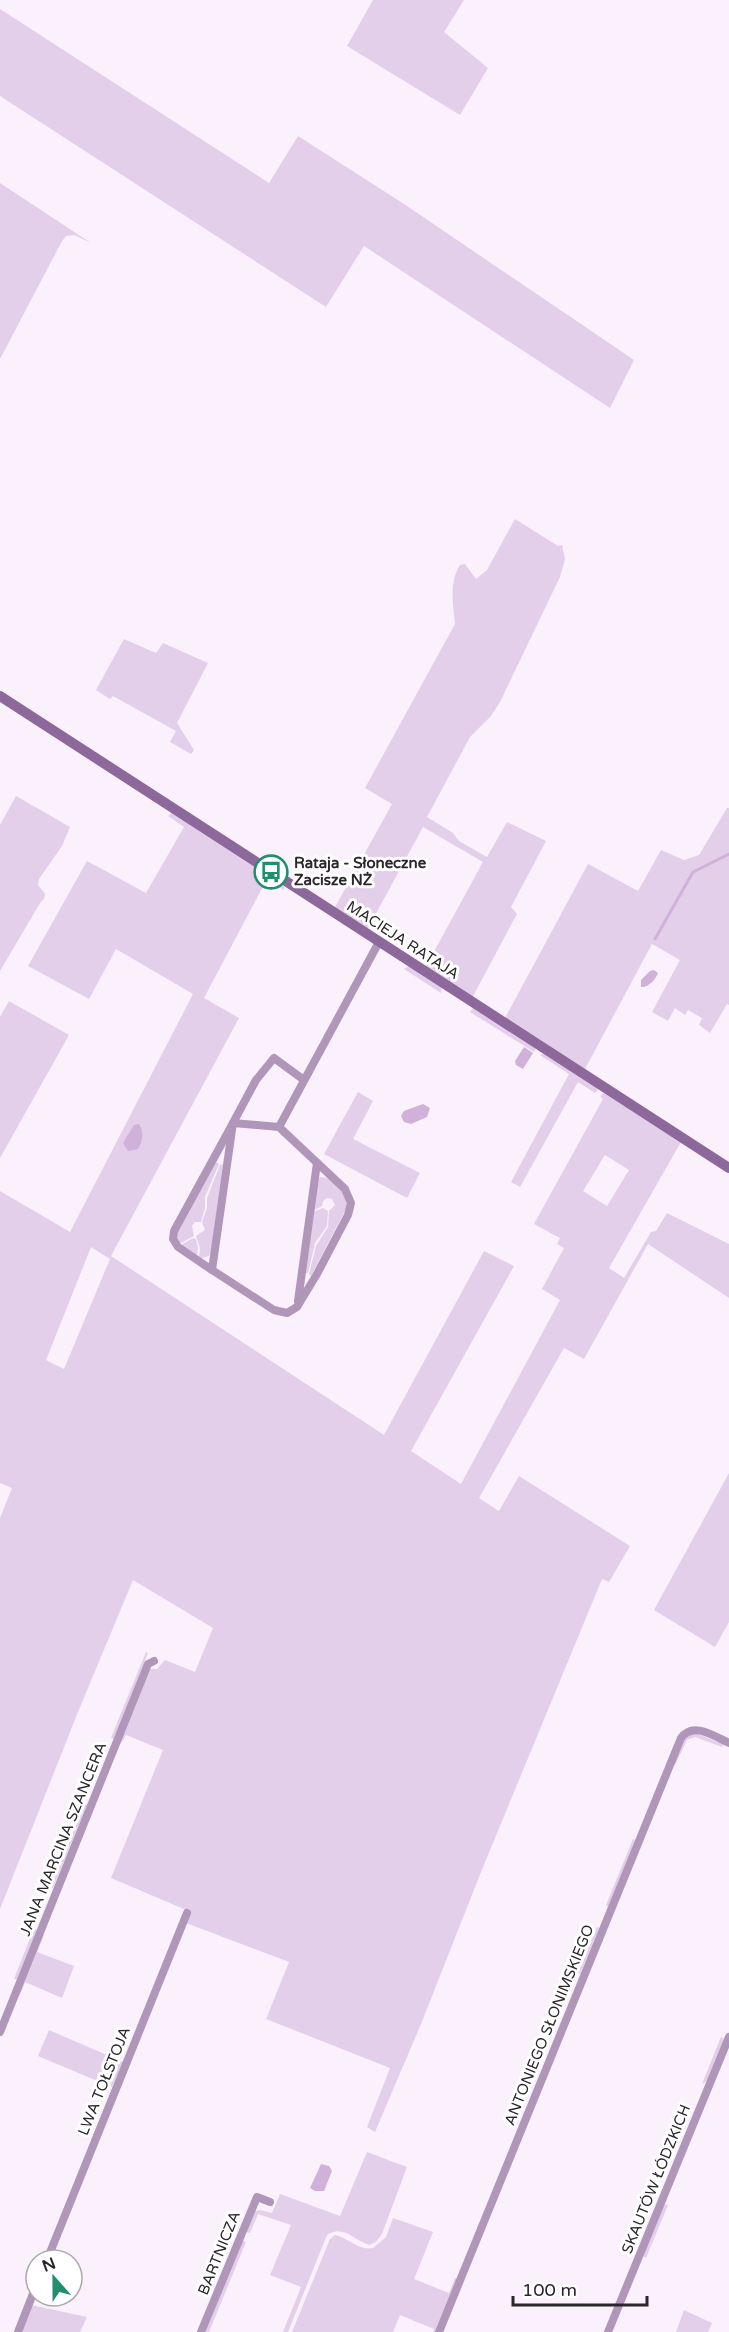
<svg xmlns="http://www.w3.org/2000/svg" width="729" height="2332" viewBox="0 0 729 2332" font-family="'Varela Round',sans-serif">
  <rect width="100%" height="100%" fill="#faf1fd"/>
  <g fill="#e3cfea" fill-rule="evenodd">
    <polygon points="373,0 464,0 444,32 488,68 460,115 347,46"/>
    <polygon points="0,9 269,183 298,136 404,204 634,360 610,408 364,246 326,307 0,96"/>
    <polygon points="0,183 91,243 74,235 66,236 62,241 0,359"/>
    <path d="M515,519L558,546L562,545L565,559L560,577L500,702L491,716L470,737L427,817L453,833L459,841L487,857L507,822L546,841L511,907L517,914L472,998L425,968L483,862L423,827L367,930L334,909L392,804L365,788L455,624C453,605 449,582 460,565L465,564L476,579L487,570Z"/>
    <polygon points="124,639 156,653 163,643 208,663 177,723 194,750 191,754 170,742 176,731 113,696 110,699 96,690"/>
    <polygon points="16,796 70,827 62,846 39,879 38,885 45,894 44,899 40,903 0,971 0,825"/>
    <polygon points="727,808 729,808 729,1005 727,1004 710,1033 699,1025 702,1018 688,1010 685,1015 675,1008 668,1021 652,1012 680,960 652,944 585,1069 505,1018 588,864 638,891 661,850 684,860 699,855"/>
    <path d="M173,812L265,873L264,876L284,886V890L267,879L204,998L239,1018L111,1256L384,1435L484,1251L514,1266L411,1451L461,1484L560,1300L542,1289L564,1248L557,1244L560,1238L534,1224L603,1099L600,1096L604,1093L681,1142L609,1268L624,1278L651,1232L656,1231L667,1213L729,1244V1298L648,1244L584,1359L564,1348L479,1498L499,1511L519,1476L630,1546L609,1582L602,1579L481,1872L421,2024L375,2132L367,2127L390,2068L266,2019L289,1962L186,1923L189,1917L184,1909L111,1878L163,1750L126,1735L122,1742L120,1740L148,1669H157L165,1660L195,1672L213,1628L133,1580L78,1712L0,1909V1518L12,1488L0,1483V1191L70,1232L193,994L116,949L89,999L28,966L87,861L146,893L184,827L168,816ZM605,1155L629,1170L607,1206L583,1191ZM91,1247L110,1259L64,1369L46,1360Z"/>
    <polygon points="409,966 441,986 441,993 404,969"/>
    <polygon points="9,1001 69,1035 0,1158 0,1017"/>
    <polygon points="474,1007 536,1048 534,1052 470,1012"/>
    <polygon points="544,1053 599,1088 595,1093 578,1082 520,1187 511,1182 569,1074 540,1055"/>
    <polygon points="358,1092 373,1101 353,1139 420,1173 407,1198 324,1154"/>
    <polygon points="216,1162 219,1164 205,1197 205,1208 201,1222 195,1222 192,1226 194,1236 179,1244 176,1238 177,1233"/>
    <polygon points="223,1164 211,1251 209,1256 202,1258 199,1257 200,1248 196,1236 205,1230 202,1222 207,1208 207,1198 220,1165"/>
    <path d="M320,1177C334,1177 347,1194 347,1207L311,1276L309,1274L316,1246L328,1227L329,1211L335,1205L332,1199L327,1198L323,1201L322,1206L314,1210L318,1180Z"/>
    <polygon points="323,1208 328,1211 327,1226 315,1243 308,1273 305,1273 313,1212"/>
    <polygon points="193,1238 196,1239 198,1248 197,1256 181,1245"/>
    <polygon points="729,1473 729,1622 715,1647 654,1610"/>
    <polygon points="146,1652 148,1653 114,1739 111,1738"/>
    <path d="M695,1733L723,1744L722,1747L695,1737L687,1740L675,1765L673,1764C678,1752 681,1736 695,1733Z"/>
    <polygon points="85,1803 87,1805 53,1888 51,1887"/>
    <polygon points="633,1839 635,1840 608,1907 606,1905"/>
    <polygon points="597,1927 599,1928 580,1974 578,1973"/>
    <polygon points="34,1928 37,1930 17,1979 14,1979"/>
    <polygon points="42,1935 44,1935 37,1952 74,1966 62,1998 25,1982 19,1997 18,1995"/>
    <polygon points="49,2030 123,2062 112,2087 38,2056"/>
    <polygon points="721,2037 724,2039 707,2081 702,2084"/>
    <path d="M367,2152L407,2167L382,2234L376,2242L369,2245C354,2240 342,2224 327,2235L288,2332H283L301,2287L270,2275L291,2225L258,2214L250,2233L245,2232L255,2211L260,2210L272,2213L280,2194L340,2216Z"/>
    <polygon points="664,2204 668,2205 646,2258 643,2256"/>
    <path d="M393,2218L433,2232L414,2279L449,2293L455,2278H457L435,2332H433L434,2329L400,2315L393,2332H292L330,2239L335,2235C349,2238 359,2251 373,2248L386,2237Z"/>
    <polygon points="242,2240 246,2242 209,2332 204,2332"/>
    <polygon points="31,2305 87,2317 80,2332 20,2332"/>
    <polygon points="684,2310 712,2323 708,2332 676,2332"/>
  </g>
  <g fill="#d0b1da">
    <path d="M654,970L658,973C656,979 648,988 641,987V980L650,971Z"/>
    <polygon points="524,1047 533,1053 523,1069 516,1065 515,1061"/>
    <polygon points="423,1104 430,1108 427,1117 411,1124 404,1122 401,1116 404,1111"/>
    <path d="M139,1124C144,1132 143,1141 138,1149L128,1151L123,1143L134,1125Z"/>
    <polygon points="321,2164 329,2166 332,2171 324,2191 315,2191 310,2188"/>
  </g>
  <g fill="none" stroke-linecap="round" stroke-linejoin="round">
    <polyline stroke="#d0b1da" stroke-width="3" points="655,939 693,872 729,854"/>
    <g stroke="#b096b8" stroke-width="8">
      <polyline points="279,1127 233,1123 174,1231 173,1239 178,1247 212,1270 274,1310 287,1313 297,1307 317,1274 348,1215 351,1203 345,1189 279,1127 379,942"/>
      <polyline points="212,1270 233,1123 256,1080 274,1058 304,1080"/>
      <polyline points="298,1301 317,1163"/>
      <polyline points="0,2032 148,1664 154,1661"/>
      <polyline points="47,2260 187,1913"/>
      <polyline points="18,2332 36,2286"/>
      <polyline points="201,2332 257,2197 270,2202"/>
      <path d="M439,2332L681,1738C693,1721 714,1736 729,1743"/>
      <polyline points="608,2332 729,2037"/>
    </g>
    <polyline stroke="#8d689a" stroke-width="10" points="0,696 729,1168"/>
  </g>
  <defs>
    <symbol id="bus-ring" viewBox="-11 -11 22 22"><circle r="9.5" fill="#fff" stroke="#218e6d" stroke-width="1.5"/><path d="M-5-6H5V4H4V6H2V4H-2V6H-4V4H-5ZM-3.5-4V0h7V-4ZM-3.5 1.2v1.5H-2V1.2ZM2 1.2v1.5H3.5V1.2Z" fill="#218e6d"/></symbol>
  </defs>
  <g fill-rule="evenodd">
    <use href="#bus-ring" x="252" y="853" width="38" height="38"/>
  </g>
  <g text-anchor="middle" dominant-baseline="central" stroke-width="6" stroke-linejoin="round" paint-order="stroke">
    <g font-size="15" font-weight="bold" fill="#2b262c" stroke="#fff" text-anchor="start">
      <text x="294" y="863">Rataja - Słoneczne<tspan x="294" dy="17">Zacisze NŻ</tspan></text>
    </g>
    <g font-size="15" fill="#2b262c" stroke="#fff">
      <text transform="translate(403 940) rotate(33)">MACIEJA RATAJA</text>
      <text transform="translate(63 1839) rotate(-68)">JANA MARCINA SZANCERA</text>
      <text transform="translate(549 2025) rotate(-68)">ANTONIEGO SŁONIMSKIEGO</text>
      <text transform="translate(104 2081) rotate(-68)">LWA TOŁSTOJA</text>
      <text transform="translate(656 2179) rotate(-68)">SKAUTÓW ŁÓDZKICH</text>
      <text transform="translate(219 2253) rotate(-68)">BARTNICZA</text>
    </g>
  </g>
  <g transform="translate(54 2278) rotate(339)"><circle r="28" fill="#ffffff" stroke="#aaa8ab" stroke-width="1.5"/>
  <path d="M0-4.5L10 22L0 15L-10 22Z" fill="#218e6d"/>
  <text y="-9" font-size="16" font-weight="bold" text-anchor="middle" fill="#2b262c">N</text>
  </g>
  <path d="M513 2296v9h134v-9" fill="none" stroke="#2b262c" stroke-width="3"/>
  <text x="522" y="2296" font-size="18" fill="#2b262c" stroke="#ffffff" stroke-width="4.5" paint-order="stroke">100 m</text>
</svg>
